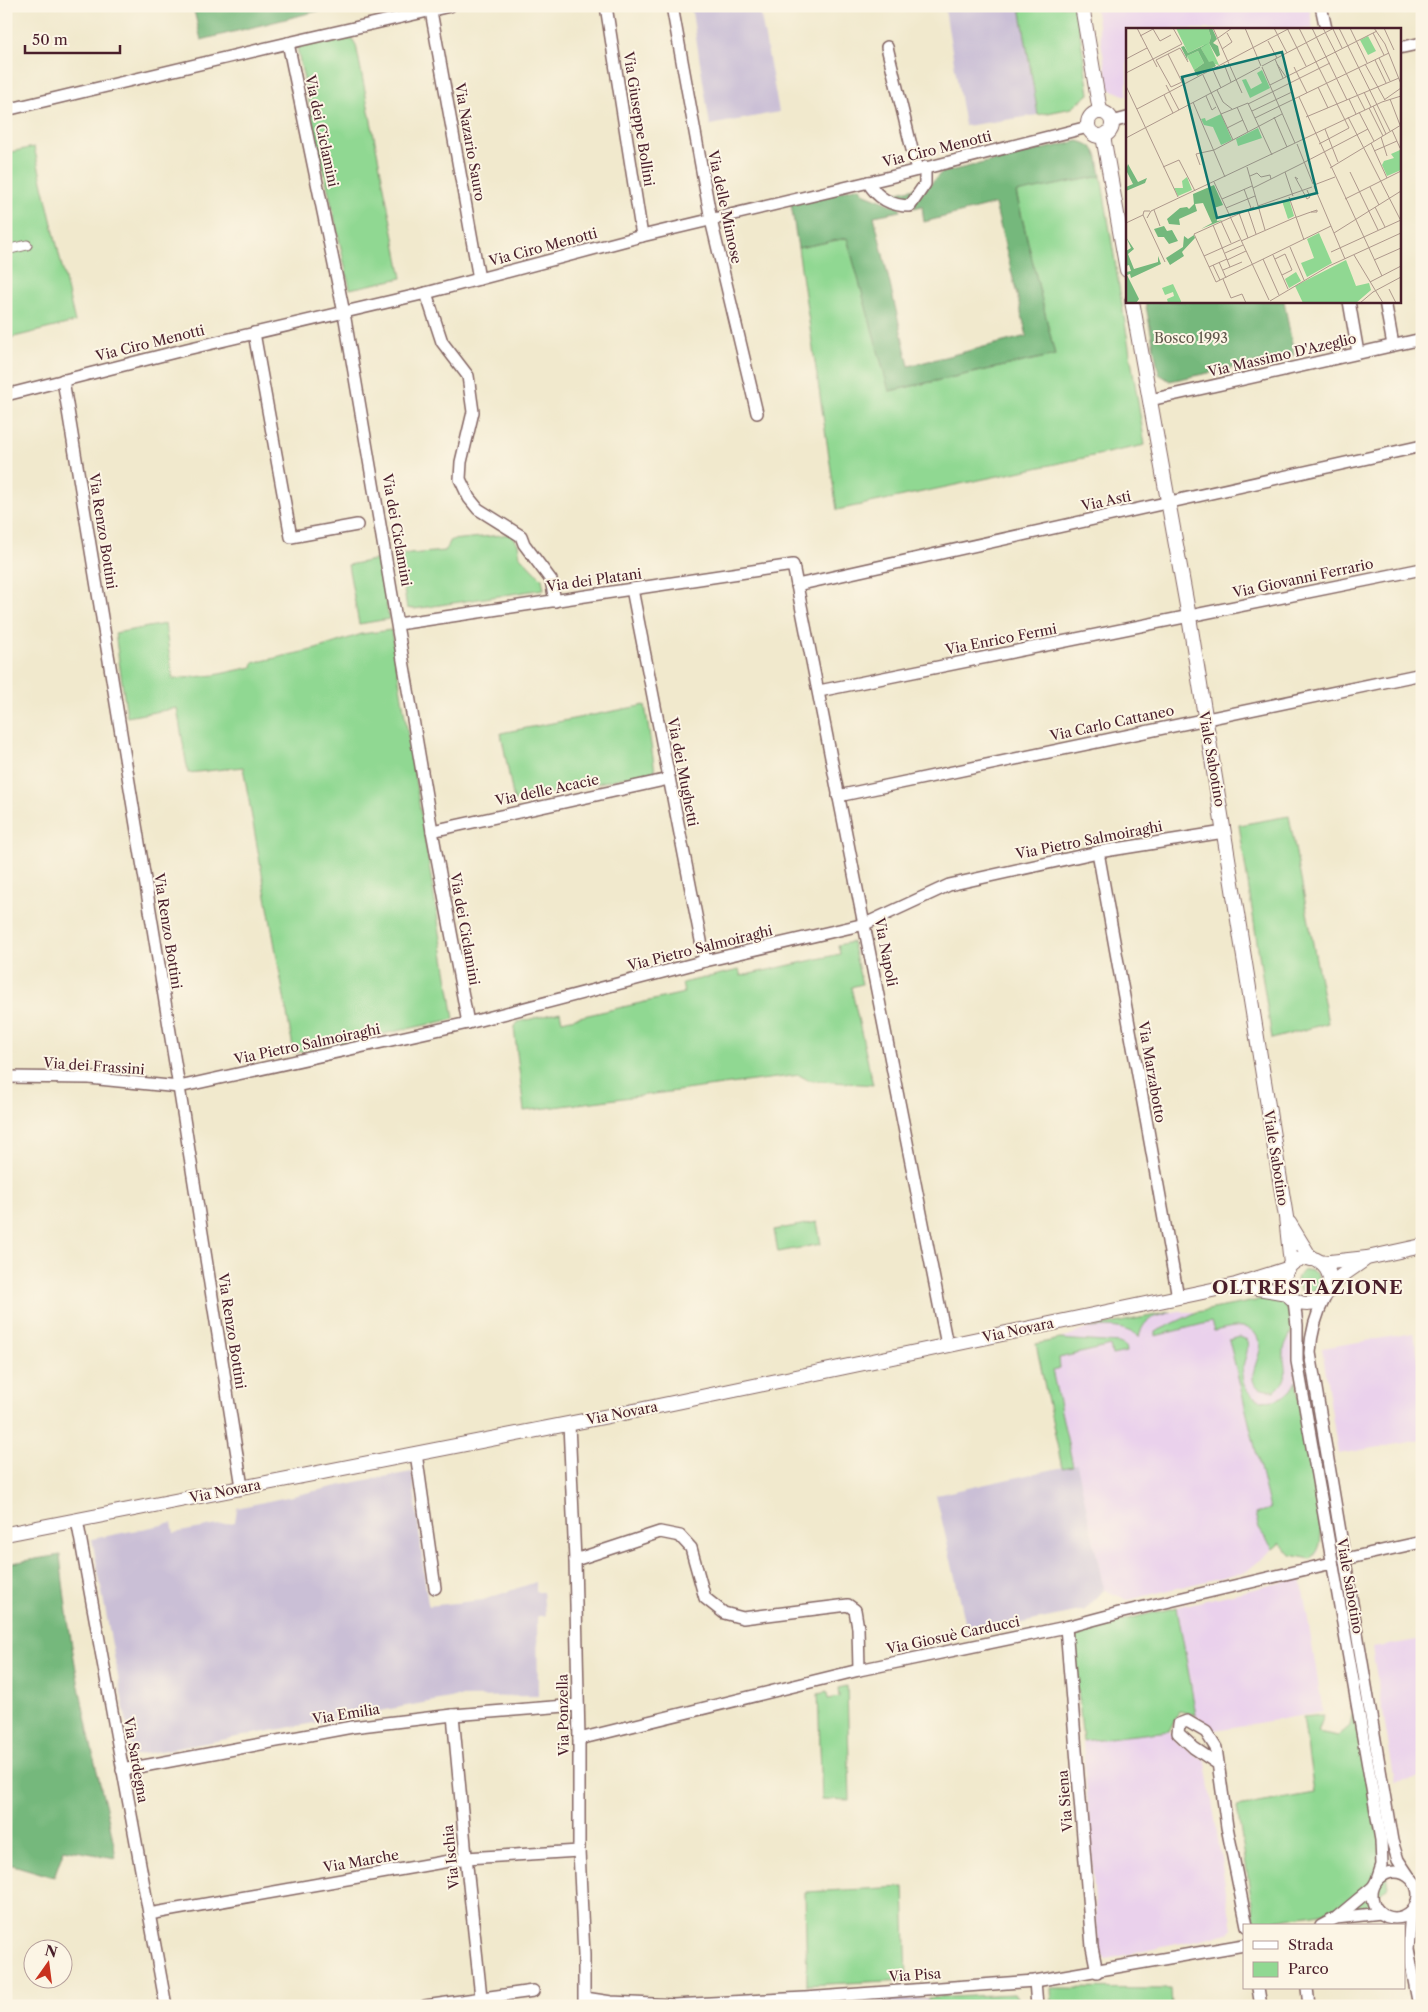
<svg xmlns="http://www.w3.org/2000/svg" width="1428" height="2012" viewBox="0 0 1428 2012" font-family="'Libre Caslon Text',serif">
  <rect width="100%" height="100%" fill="#fcf5e5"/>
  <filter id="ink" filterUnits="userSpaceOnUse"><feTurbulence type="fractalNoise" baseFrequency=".02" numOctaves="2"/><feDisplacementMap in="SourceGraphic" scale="10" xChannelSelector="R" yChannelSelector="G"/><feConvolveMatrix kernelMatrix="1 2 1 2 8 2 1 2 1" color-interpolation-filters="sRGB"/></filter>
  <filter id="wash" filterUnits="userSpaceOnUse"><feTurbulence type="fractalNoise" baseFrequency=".0096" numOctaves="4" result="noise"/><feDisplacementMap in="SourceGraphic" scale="20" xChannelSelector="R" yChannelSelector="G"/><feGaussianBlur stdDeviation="1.12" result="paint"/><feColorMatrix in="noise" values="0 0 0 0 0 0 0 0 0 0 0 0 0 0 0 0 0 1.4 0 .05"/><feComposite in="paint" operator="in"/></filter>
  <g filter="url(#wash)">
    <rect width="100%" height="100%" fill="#f1e9cd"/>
    <g fill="#ead1ec">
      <polygon points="1095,6 1309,6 1313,29 1127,29 1127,96 1109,89"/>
      <polygon points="1269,1295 1279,1299 1287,1307 1293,1319 1291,1333 1296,1381 1321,1541 1318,1552 1311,1559 1291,1555 1280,1543 1247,1571 1128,1600 1104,1590 1077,1465 1062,1468 1036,1344 1060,1339 1089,1328 1171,1312 1197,1312 1255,1301"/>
      <polygon points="1414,1333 1422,1380 1422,1440 1338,1454 1322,1348"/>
      <polygon points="1301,1578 1323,1712 1215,1730 1196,1715 1177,1607"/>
      <polygon points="1422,1639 1422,1777 1395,1782 1372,1648"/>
      <polygon points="1169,1731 1176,1742 1206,1762 1232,1930 1229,1933 1106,1959 1099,1954 1083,1741"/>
    </g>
    <g fill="#cabfd6">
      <polygon points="691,6 759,6 779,112 710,125"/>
      <polygon points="966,6 1020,6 1038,115 965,126 945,10"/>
      <polygon points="1077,1464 1104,1590 1085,1610 968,1634 936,1495"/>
      <polygon points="412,1472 428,1606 483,1600 536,1582 536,1592 543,1592 545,1616 537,1616 538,1696 456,1697 133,1756 92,1539 172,1523 174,1533 235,1522 237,1508 361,1481"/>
      <polygon points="928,1998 928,2006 800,2006"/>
    </g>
    <g fill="#90d892" stroke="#6d7c5e">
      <polygon points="1020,6 1076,6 1089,94 1072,108 1038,115"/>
      <polygon points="348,32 356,45 402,278 350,289 296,43"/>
      <polygon points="34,147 75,322 6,339 6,153"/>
      <polygon points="1101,176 1145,445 837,510 798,248 847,238 890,391 1055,355 1016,192"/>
      <polygon points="512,534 518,544 520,556 542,579 544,589 414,609 407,608 398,555 445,551 451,540"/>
      <polygon points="379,559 389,619 359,624 348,565"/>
      <polygon points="165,624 173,679 215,675 252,667 253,663 316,649 362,634 391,630 454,1019 294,1053 243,767 188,773 177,708 127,717 115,633"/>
      <polygon points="645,705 655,771 514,801 501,733"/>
      <polygon points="1289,816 1328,1023 1272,1039 1239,825"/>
      <polygon points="852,942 862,984 851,987 873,1085 808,1080 799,1075 524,1111 514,1028 518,1022 560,1012 562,1021 684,993 682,983 739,970 741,976 840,954 838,945"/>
      <polygon points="817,1222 821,1244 778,1252 774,1230"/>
      <circle cx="1308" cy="1281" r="11"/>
      <path d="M1269,1295C1284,1302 1298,1316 1290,1334C1288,1340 1284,1345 1284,1352C1283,1371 1292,1376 1275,1391C1241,1389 1255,1371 1260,1350C1261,1346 1260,1343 1258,1339C1251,1320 1229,1328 1214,1331L1211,1322L1155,1336V1332L1197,1312L1255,1301Z"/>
      <path d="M1171,1312C1154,1318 1144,1317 1139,1337C1123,1325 1108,1327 1089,1328Z"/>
      <path d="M1240,1337L1247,1340C1250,1355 1239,1367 1243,1382C1251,1408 1286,1406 1296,1381L1321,1531C1321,1543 1320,1550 1311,1559L1291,1555L1280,1543L1273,1549L1259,1529L1255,1514L1270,1509L1229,1340Z"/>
      <polygon points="1060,1339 1119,1343 1125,1346 1126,1352 1112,1355 1110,1346 1059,1358 1060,1368 1052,1370 1073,1466 1062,1468 1036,1344"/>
      <polygon points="1177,1607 1196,1715 1179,1711 1169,1731 1083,1741 1073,1641 1082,1630"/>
      <polygon points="847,1686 850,1800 822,1799 818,1694 827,1692 828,1699 839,1697 838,1688"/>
      <polygon points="1361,1714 1389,1886 1367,1906 1255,1923 1237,1807 1314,1793 1303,1717 1324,1715 1318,1732 1338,1736 1350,1726 1352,1715"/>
      <polygon points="904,1887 907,1980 807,1985 805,1892"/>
      <polygon points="1051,1988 1171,1989 1172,2006 1052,2006"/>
      <polygon points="1014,1994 1022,2001 1023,2006 928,2006 928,1998"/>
    </g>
    <g fill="#74b87c" stroke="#5f6c54">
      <polygon points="193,6 338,6 201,40"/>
      <path d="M1078,141C1100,147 1097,156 1101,176L1016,193L1055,355L889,391L847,238L798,248L791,204L859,187L865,194L900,208L901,211L874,216L909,366L1027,336L995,204L924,222L922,206L914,208L917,198L941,173Z"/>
      <polygon points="920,187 909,203 884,195"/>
      <polygon points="1145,301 1284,301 1294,355 1170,381 1159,374"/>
      <path d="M60,1555C66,1615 76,1676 89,1735C97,1777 110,1816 116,1858L64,1849L54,1877L13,1865L6,1866V1564Z"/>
    </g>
  </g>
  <g filter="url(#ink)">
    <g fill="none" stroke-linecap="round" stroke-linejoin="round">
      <defs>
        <polyline id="pedestrian" points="6,250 27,245"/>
        <g id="minor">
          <polyline points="606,6 642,236"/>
          <polyline points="672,6 711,220 757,413"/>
          <polyline points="1321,6 1326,29"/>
          <polyline points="431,11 479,279"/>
          <polyline points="288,43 344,313 432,831 468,1023"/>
          <polyline points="887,47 917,170"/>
          <polyline points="1399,48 1422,43"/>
          <polyline points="6,110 288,43 450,6"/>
          <polyline points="1112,122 1127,118"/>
          <path d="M868,182C877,198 891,206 910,206L925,184V167"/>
          <polyline points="426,293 442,342 468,376 473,412 461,462 460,479 469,498 478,509 521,536 524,544 551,580 555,601"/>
          <polyline points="1349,301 1358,353"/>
          <polyline points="1385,301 1393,345"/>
          <polyline points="254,333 291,537 357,525"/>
          <polyline points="63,380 179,1087 242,1487"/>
          <polyline points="6,395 187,349 426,293 642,236 890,177 1088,127"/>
          <polyline points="1150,400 1422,339"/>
          <polyline points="797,585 1422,446"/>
          <polyline points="632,589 705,961"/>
          <polyline points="398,624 793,565 947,1345"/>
          <polyline points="819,691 1422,569"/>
          <polyline points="838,796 1422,674"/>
          <polyline points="432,831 669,779"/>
          <polyline points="1098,852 1178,1297"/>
          <polyline points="6,1077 89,1078 179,1087 468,1023 705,961 865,924 949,885 1098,852 1224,832"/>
          <path d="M1326,1295C1316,1314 1311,1331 1310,1353L1392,1841L1398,1860L1408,1875"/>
          <polyline points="1294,1301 1297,1325 1297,1361 1381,1840 1382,1865 1377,1880"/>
          <polyline points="569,1424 575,1560 579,1739 579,1851 584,1955 584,2004"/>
          <polyline points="416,1453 435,1588"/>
          <polyline points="77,1520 166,2006"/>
          <polyline points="1345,1559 1422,1542"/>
          <polyline points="575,1560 660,1532 680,1536 691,1548 705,1598 724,1613 743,1618 848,1605 855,1610 858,1628 859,1670"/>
          <polyline points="1066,1627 1092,1947 1097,1972"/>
          <polyline points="453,1715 467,1866 481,1997"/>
          <polyline points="579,1739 859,1670 1066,1627 1119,1613 1332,1563"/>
          <polyline points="1218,1764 1194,1748 1178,1733 1179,1724 1187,1721 1206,1732 1216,1748 1227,1827 1247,1926"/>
          <polyline points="122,1770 352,1727 453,1715 578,1705"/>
          <circle cx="1395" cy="1895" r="23"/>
          <polyline points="1411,1912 1408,1949 1419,2006"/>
          <polyline points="149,1914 466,1858 579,1851"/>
          <polyline points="1336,1918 1381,1913"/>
          <polyline points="1321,1926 1336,1918 1373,1887"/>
          <polyline points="1035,1981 1037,2006"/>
          <polyline points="1258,1988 1261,2006"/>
          <polyline points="1307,1988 1309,2006"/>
          <polyline points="585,1998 611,2002 674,2005 805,1998 1035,1981 1244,1945"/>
          <polyline points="425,2006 533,1991"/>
        </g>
        <g id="tertiary">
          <polyline points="1082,6 1100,111"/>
          <circle cx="1100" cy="124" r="12"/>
          <polyline points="1103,136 1127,270"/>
          <polyline points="1132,301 1189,617 1286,1217 1291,1264"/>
          <polyline points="1289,1223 1311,1259"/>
          <circle cx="1307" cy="1281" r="23"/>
          <polyline points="1321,1263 1367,1258 1422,1246"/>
          <polyline points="1239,1285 1287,1293"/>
          <polyline points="1329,1288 1341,1276 1364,1260"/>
          <polyline points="6,1534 639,1410 1236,1285 1287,1269"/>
        </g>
      </defs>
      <use href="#pedestrian" stroke="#846664" stroke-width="11"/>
      <use href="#minor" stroke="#846664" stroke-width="14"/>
      <use href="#tertiary" stroke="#846664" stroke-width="16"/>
      <use href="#pedestrian" stroke="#fff" stroke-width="9"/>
      <use href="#minor" stroke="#fff" stroke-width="11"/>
      <use href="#tertiary" stroke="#fff" stroke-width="14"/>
    </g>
  </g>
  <g text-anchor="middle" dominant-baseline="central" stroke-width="4" stroke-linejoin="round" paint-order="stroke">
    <g font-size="14" fill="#4a1f2b" stroke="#fcf5e5">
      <text transform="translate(639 119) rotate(81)">Via Giuseppe Bollini</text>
      <text transform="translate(322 131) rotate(78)">Via dei Ciclamini</text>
      <text transform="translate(470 142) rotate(80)">Via Nazario Sauro</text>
      <text transform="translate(937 149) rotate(-14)">Via Ciro Menotti</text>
      <text transform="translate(725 207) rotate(78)">Via delle Mimose</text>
      <text transform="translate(543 247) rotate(-15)">Via Ciro Menotti</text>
      <text transform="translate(150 343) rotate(-14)">Via Ciro Menotti</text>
      <text transform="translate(1282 355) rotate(-13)">Via Massimo D'Azeglio</text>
      <text transform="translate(1106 501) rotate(-12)">Via Asti</text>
      <text transform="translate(397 530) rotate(80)">Via dei Ciclamini</text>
      <text transform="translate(103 531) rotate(81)">Via Renzo Bottini</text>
      <text transform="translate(1303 578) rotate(-12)">Via Giovanni Ferrario</text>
      <text transform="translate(594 580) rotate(-8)">Via dei Platani</text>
      <text transform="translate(1001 639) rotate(-11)">Via Enrico Fermi</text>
      <text transform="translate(1112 723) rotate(-12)">Via Carlo Cattaneo</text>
      <text transform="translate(1212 759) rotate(80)">Viale Sabotino</text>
      <text transform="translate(683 772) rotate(79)">Via dei Mughetti</text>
      <text transform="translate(547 790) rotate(-12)">Via delle Acacie</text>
      <text transform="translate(1089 840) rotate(-11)">Via Pietro Salmoiraghi</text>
      <text transform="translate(465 929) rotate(80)">Via dei Ciclamini</text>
      <text transform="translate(168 931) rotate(81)">Via Renzo Bottini</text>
      <text transform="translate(700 948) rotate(-14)">Via Pietro Salmoiraghi</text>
      <text transform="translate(886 952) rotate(79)">Via Napoli</text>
      <text transform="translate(307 1044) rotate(-12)">Via Pietro Salmoiraghi</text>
      <text transform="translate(94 1066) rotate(4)">Via dei Frassini</text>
      <text transform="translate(1152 1072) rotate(80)">Via Marzabotto</text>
      <text transform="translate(1276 1158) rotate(81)">Viale Sabotino</text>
      <text transform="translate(1018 1330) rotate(-12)">Via Novara</text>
      <text transform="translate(232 1331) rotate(81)">Via Renzo Bottini</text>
      <text transform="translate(622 1413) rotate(-11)">Via Novara</text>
      <text transform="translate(225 1491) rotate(-11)">Via Novara</text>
      <text transform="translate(1350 1586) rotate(80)">Viale Sabotino</text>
      <text transform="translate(953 1635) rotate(-12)">Via Giosuè Carducci</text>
      <text transform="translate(346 1714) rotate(-9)">Via Emilia</text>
      <text transform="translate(563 1715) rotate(-91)">Via Ponzella</text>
      <text transform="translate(136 1760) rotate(80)">Via Sardegna</text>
      <text transform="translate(1065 1801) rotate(-95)">Via Siena</text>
      <text transform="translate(451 1857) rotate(-96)">Via Ischia</text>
      <text transform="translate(361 1861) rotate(-10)">Via Marche</text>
      <text transform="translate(915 1975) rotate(-4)">Via Pisa</text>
    </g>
    <g font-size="14" fill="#5f564a" stroke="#fcf5e5">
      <text x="1191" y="338">Bosco 1993</text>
    </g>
    <g font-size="19" font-weight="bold" letter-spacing="1" fill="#4a1f2b" stroke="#fcf5e5">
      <text x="1308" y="1287">OLTRESTAZIONE</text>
    </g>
  </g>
  <g transform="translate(1126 28)">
    <rect width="275" height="275" fill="#f1e9cd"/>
    <path d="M50,0H82L85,9L83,15L93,37L83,35L75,20L78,17L62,25ZM242,8L250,23L242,27L234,12ZM72,23L78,35L68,42L61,28ZM136,42L144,60L124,70L116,52L120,51L125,61L136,55L131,45ZM95,86L106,112L95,117L87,99L78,97L75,91L79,90L80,93ZM132,100L136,110L112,118L110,111ZM274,122L275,142L261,148L256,137L258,133L268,130L265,126ZM61,149L66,162L52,168L48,160H57L56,153ZM163,171L168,188L162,191L156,173ZM193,205L206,235L181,249L175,235L188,230L181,211ZM220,232L230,258L243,255L245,262L230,275H177L169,258ZM170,244L175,253L163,260L159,251ZM47,256L55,273V275H42L41,271L48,268L47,264L39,267L36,260Z" fill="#90d892"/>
    <path d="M82,0H86L91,11L87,15L92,18L94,27L91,29L83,15L75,20L83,34L87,33L90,38L71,48L68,42L78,35L72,23L61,28L62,33L55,19L58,18L62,25L83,15L85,9ZM2,136L12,154L21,150L19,155L0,163V159L7,156L0,142ZM88,157L97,177L88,180L91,193L97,192L75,201L86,195L77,175L69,176L71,183L53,191L54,197L43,196L41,191L54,180L61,179L63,181L68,176L67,166ZM38,198L41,203L46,202L52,213L43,216L38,209H32L28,201ZM68,207L69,210L56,224L58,228L44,237L40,230L57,219L58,208L62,211ZM0,209L8,221L2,226L8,241L32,234V228L35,236L5,250L4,246L1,247L13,271L10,275H0V244L5,243L3,237L0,238V223L5,220Z" fill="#74b87c"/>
    <path fill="none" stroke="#ae988c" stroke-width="1" d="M11,0L31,39M87,0L116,65M119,0L135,38M148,0L161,25M161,0L180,38M173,0L223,100L193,116M186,0L221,72M197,0L239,82M213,0L264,103M224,0L241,35M248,0L259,16L275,56M258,0L268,22M27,1L34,13L45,7M207,1L216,20M247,5L258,27M14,8L29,0M92,10L106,0M142,13L151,30M96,21L106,14L101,5M42,26L56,54L45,59L30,32L54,20L62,34M253,30L264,53M0,31L21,20M149,31L157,50M249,32L260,55M98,36L105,54M151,36L160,49M239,36L259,72M136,38L208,0M136,39L169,115M168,39L181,65M87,42L95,60M0,45L56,16L47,0M77,47L107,112M40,57L53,82M144,57L251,3M0,58L52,169M192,59L202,80M91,62L97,74L106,81M238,64L245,79M38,67L47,85M80,68L86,82L90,79M173,69L256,248M223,71L230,86M264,71L274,97M258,72L275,60M67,74L99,149M122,76L204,35M247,78L260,106M111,79L122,104M243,80L257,108M11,81L164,0M126,83L166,64M233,84L248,113M95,86L122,75L146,127M148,89L161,119M180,89L273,50M222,89L275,193M129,90L263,25M101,100L117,92M199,101L212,134M266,102L274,120M255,109L261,128M0,110L134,39M245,115L261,150M171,116L187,156M248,123L271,113M177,135L242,101M74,137L70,126L88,122L156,86M37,139L53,132L69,163M121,139L139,202M204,140L275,97M159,144L167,168M224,144L252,202M124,148L131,145L135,149L144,147L145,151M172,151L169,149L181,171L184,169L181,162M88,154L143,272M188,157L209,149M188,158L219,231M244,159L253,177M127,160L177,135M118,161L125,180M163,169L178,212M96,171L126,158M219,171L275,143M132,178L186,159M128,179L68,206L90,254L205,198M249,179L259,199M100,180L129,168M28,182L34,198M122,182L130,206M113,185L122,210M17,187L39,234M21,190L25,183L256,74L275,68M95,193L105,215M0,195L17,187L18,183H24M87,197L104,239M208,205L275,163M115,213L170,189H171L182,185L191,182V184H185M164,219L178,252M205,224L275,192M99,225L117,217M147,227L162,261M228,227L257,275M78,228L114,212M137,231L153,267M149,231L159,226L166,242L156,247M101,232L120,223M248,232L275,220M93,234L100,250M87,237L94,252M83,239L101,231M97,242L116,234M97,251L105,270L116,266L120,275M244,254L275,238M263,261L270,275M144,273L203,238L275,205M234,275L247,264L275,249"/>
    <path fill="#0f766e" fill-opacity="0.15" stroke="#0f766e" stroke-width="2.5" d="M156,24L191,165L91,190L56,49Z"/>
    <rect width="275" height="275" fill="none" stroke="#4a1f2b" stroke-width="2.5"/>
  </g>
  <rect width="1428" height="2012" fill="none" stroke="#fcf5e5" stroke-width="25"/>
  <rect x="1243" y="1924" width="162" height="65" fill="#fcf5e5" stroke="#b59f9b"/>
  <rect x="1253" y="1941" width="25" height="8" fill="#ffffff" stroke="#b59f9b"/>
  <text x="1288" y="1950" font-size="15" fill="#4a1f2b">Strada</text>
  <rect x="1253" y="1962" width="25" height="15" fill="#90d892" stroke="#b59f9b"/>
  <text x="1288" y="1974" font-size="15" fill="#4a1f2b">Parco</text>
  <g transform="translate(48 1964) rotate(14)"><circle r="24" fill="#fcf5e5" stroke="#b59f9b"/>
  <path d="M0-4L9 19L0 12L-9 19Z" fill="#c8321e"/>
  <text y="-8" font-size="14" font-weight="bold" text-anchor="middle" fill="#4a1f2b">N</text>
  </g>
  <path d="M25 45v8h95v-8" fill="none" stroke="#4a1f2b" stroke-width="2.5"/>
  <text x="32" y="45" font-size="15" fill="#4a1f2b" stroke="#fcf5e5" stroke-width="4" paint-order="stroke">50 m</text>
</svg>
